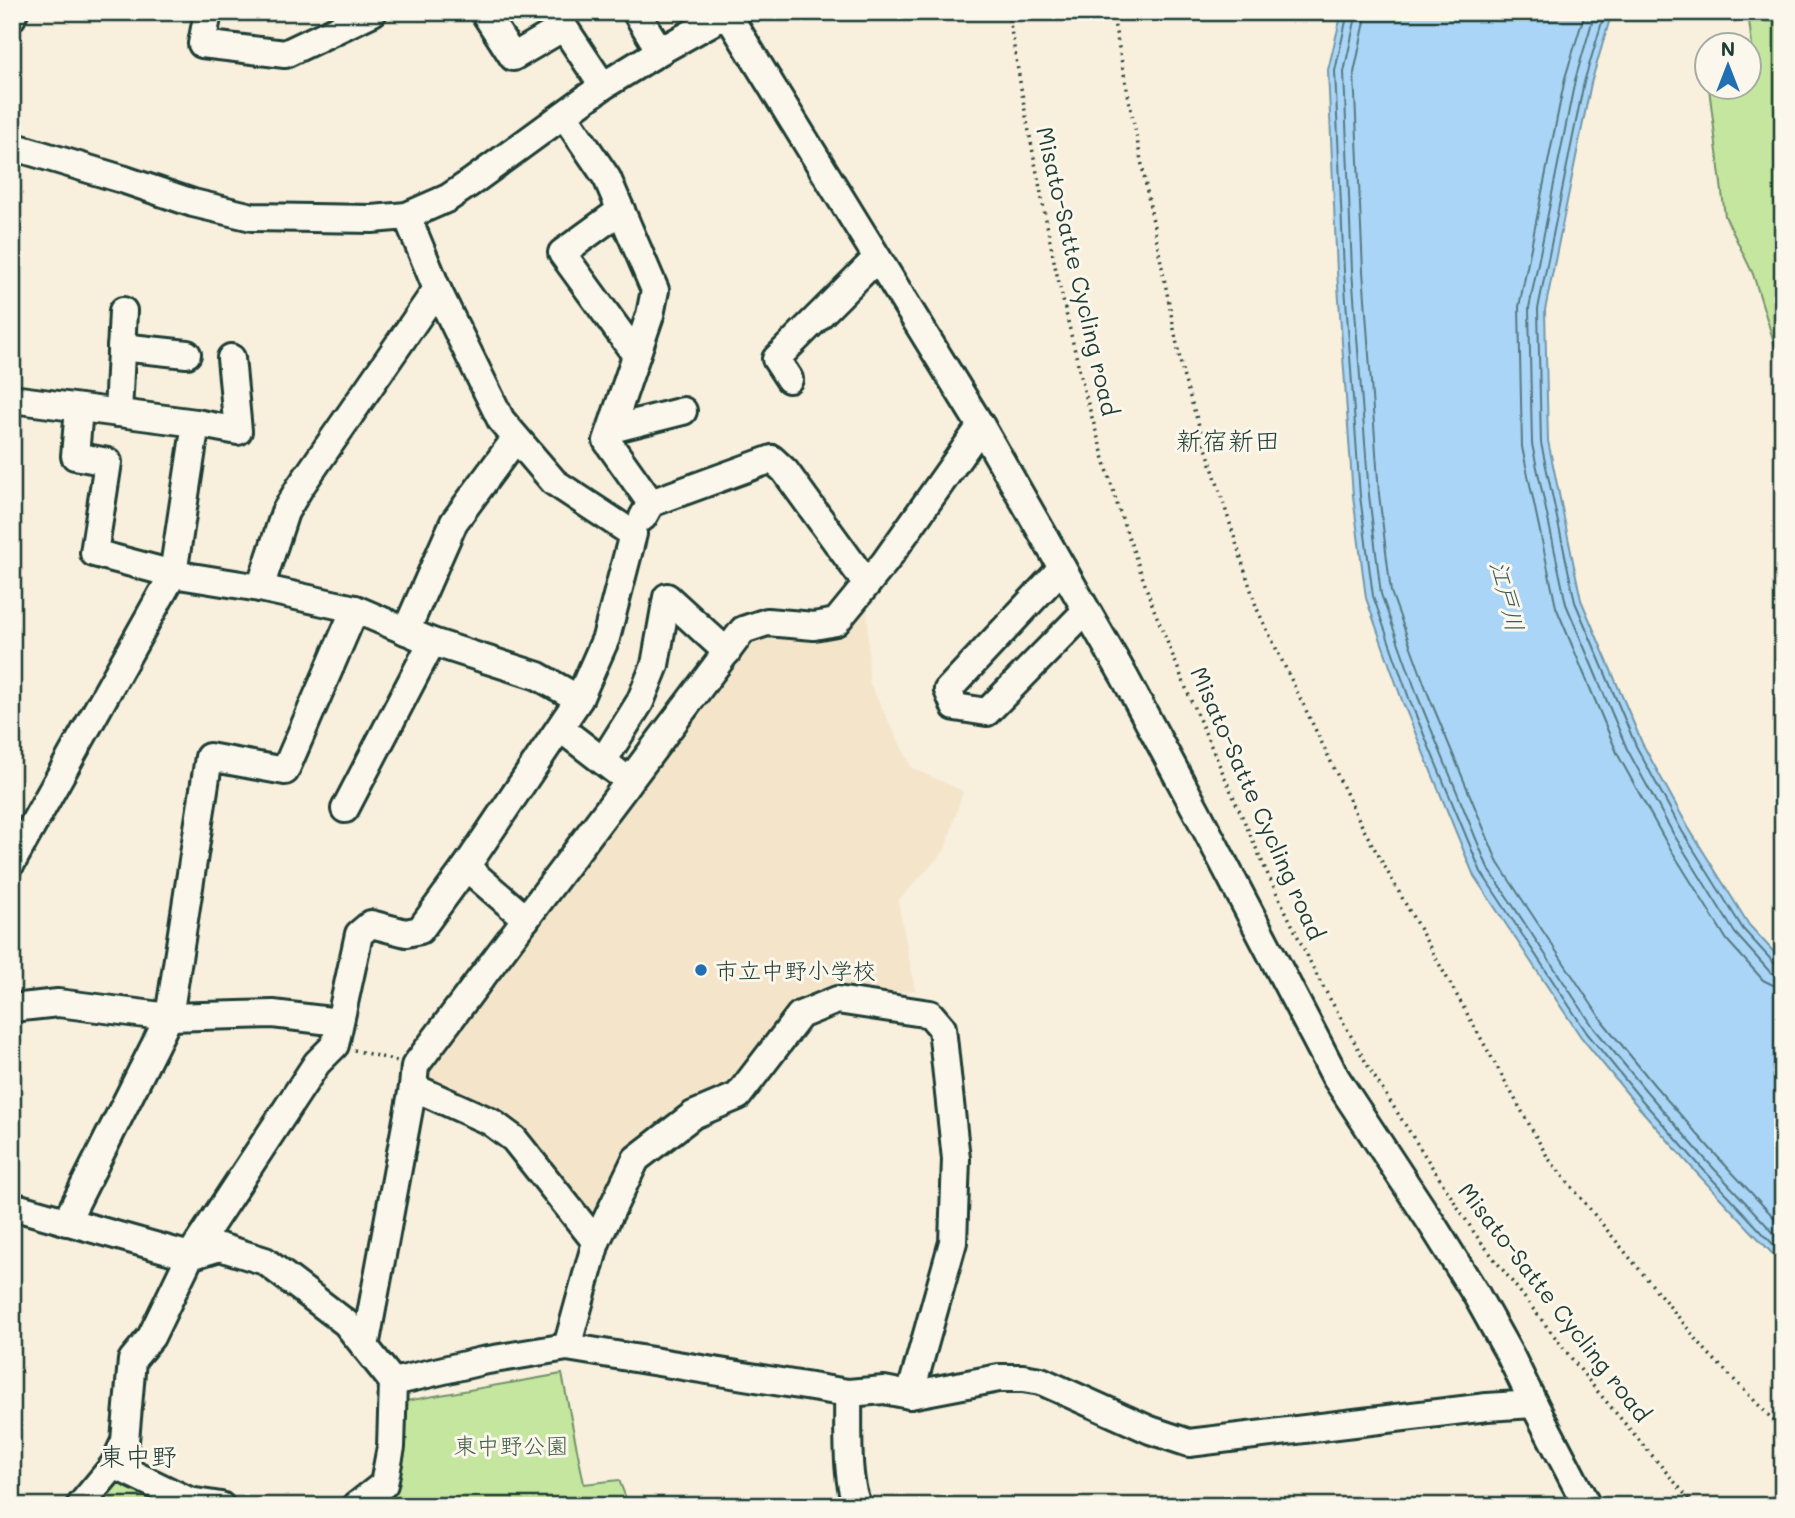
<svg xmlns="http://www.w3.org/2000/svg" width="1795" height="1518" viewBox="0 0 1795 1518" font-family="Mali,'Klee One',sans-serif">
  <rect width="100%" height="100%" fill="#f8efdd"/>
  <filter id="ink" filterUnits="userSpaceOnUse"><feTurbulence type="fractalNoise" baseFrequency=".0143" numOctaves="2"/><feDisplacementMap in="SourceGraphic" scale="14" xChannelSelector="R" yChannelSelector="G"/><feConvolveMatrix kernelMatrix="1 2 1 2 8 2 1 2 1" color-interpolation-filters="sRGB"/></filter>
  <g filter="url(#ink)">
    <polygon fill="#f4e5ca" points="867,584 869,682 912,768 963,791 945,850 898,901 915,990 837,1000 800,1015 738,1096 636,1159 596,1242 514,1139 425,1093 415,1066 743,630 814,626"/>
    <g fill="#c5e69f" stroke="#72926a" stroke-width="2">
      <polygon points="1748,12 1783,12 1783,376 1777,352 1753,274 1725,216 1709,88 1750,88 1750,56 1753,54"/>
      <polygon points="562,1374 584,1484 619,1480 629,1506 378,1506 392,1497 399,1453 394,1403"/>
      <polygon points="119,1483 168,1506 97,1506"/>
    </g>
    <polygon fill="#aad5f6" stroke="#7298a8" stroke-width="2" points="1342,12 1612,12 1591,83 1545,310 1548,441 1581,600 1642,743 1688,827 1749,925 1783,962 1783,1265 1695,1171 1635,1103 1581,1037 1474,876 1403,703 1366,598 1353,496 1337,272 1328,70"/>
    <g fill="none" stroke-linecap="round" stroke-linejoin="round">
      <g stroke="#577a82" stroke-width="2">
        <polyline points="1348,12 1335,71 1344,272 1360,496 1373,596 1410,701 1481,872 1587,1033 1640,1098 1700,1166 1783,1255"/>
        <polyline points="1357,12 1344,72 1352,271 1369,495 1381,594 1418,697 1488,868 1594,1028 1647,1092 1706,1160 1783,1243"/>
        <polyline points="1367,12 1354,73 1363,271 1379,494 1391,592 1428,694 1498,863 1603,1022 1655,1086 1714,1153 1783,1227"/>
        <polyline points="1585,12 1565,78 1519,307 1522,447 1556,607 1618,755 1665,840 1727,940 1763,980 1773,985 1783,986"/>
        <polyline points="1595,12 1575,80 1529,308 1532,444 1566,604 1627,749 1674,835 1735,933 1770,972 1776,975 1783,975"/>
        <polyline points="1605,12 1584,82 1538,309 1541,443 1575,602 1636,746 1682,831 1743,929 1775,964 1783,966"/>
      </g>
      <defs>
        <g id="minor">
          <polyline points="208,12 202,44 285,54 373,12"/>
          <polyline points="484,12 513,57 564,27"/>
          <polyline points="636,12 660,51"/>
          <polyline points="726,12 981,426 1124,676 1197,812 1336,1078 1432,1224 1477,1296 1511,1357 1534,1404 1587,1506"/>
          <polyline points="555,14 603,86"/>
          <polyline points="12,17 14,12"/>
          <polyline points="564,115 607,178 655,290 650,315 607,441 651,503"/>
          <polyline points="12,146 122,179 193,203 252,217 372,219 407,216 448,198 473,181 603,86 660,51 730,12"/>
          <polyline points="621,210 562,253 636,355"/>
          <polyline points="121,347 187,354"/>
          <polyline points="789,379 776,359 877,258"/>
          <polyline points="12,399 196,423 238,431 231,358"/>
          <polyline points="79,408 75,456 108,462 94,553 173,574 260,588 355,609 432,642 538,676 579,699"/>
          <polyline points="118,413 123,311"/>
          <polyline points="612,429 683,411"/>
          <polyline points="643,517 651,503 772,459 785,471 867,584"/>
          <polyline points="1062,568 948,690 955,707 987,712 1086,611"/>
          <polyline points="260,588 285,512 300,487 437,289 407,216"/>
          <polyline points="406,631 454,522 516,438"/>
          <polyline points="560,728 617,772"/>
          <polyline points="603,761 640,702 655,665 667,597 727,652"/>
          <polyline points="345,809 432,642"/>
          <polyline points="12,862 173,574 196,423"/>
          <polyline points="466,867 526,919"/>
          <polyline points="12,1008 58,1003 169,1017 273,1014 339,1022"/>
          <polyline points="12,1206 190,1256 220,1247 265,1261 346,1323 393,1382 482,1361 567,1347 848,1393 884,1390 910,1395 999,1378 1023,1378 1041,1381 1150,1430 1189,1443 1487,1407 1534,1404"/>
          <polyline points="66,1222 169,1017 209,757 285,771 355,609"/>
          <polyline points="596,1242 514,1139 491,1122 413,1087 415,1066 743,630 767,622 814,626 836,622 885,562 981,426"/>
          <polyline points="365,1347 413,1087"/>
          <polyline points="567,1347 596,1242 636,1159 693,1115 738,1096 800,1015 837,1000 930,1014 942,1028 956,1159 953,1242 910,1395"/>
          <path d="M848,1393C849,1421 845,1482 858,1506"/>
          <polyline points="114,1465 189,1501 221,1506"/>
          <polyline points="80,1506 114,1465 125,1441 132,1360 151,1337 190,1256 317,1063 335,1045 359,934 371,924 406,933 420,930 466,867 579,699 606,638 633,534 554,482 501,420 437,289"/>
          <polyline points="356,1506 384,1484 391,1447 393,1382"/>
        </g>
      </defs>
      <use href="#minor" stroke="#1f3d34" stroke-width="32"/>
      <g stroke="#1f3d34" stroke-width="3.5" stroke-dasharray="2 5" stroke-linecap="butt">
        <polyline points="1008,12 1025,111 1055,266 1084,390 1118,507 1153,607 1192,703 1268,875 1317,976 1372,1073 1475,1234 1593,1386 1695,1506"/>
        <polyline points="1112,12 1183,375 1257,609 1363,828 1548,1158 1707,1352 1783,1430"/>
        <polyline points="354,1050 397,1061"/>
      </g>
      <use href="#minor" stroke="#fbf7ec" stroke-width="26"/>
    </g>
  </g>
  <circle fill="#1f6fb2" stroke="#fbf7ec" stroke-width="2.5" cx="701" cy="970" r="7"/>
  <g text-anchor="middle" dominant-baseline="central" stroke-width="6" stroke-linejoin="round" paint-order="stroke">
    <g font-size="23" fill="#1f3d34" stroke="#fbf7ec">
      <text transform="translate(1078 271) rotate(77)">Misato-Satte Cycling road</text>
      <text transform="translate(1258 803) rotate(66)">Misato-Satte Cycling road</text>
      <text transform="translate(1555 1302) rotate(52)">Misato-Satte Cycling road</text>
    </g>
    <g font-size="23" fill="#1f3d34" stroke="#fbf7ec" text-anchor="start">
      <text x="715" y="970">市立中野小学校</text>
    </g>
    <g font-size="23" fill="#405f49" stroke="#fbf7ec">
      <text x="511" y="1445">東中野公園</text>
    </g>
    <g font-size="24" font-style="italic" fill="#3b5b5b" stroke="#fbf7ec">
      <text transform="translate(1508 596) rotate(76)">江戸川</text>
    </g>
    <g font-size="26" fill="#1f3d34" stroke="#fbf7ec">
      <text x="1228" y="440">新宿新田</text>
      <text x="138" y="1456">東中野</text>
    </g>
  </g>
  <rect width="1795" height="1518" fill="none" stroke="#fbf7ec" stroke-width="42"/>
  <rect x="21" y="21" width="1753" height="1476" fill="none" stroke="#1f3d34" stroke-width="2.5" filter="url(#ink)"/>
  <g transform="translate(1728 66)"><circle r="33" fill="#fbf7ec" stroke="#a3ada2" stroke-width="2"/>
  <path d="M0-5L12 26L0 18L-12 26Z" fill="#1f6fb2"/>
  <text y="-10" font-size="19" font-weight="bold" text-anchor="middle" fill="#1f3d34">N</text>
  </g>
</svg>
